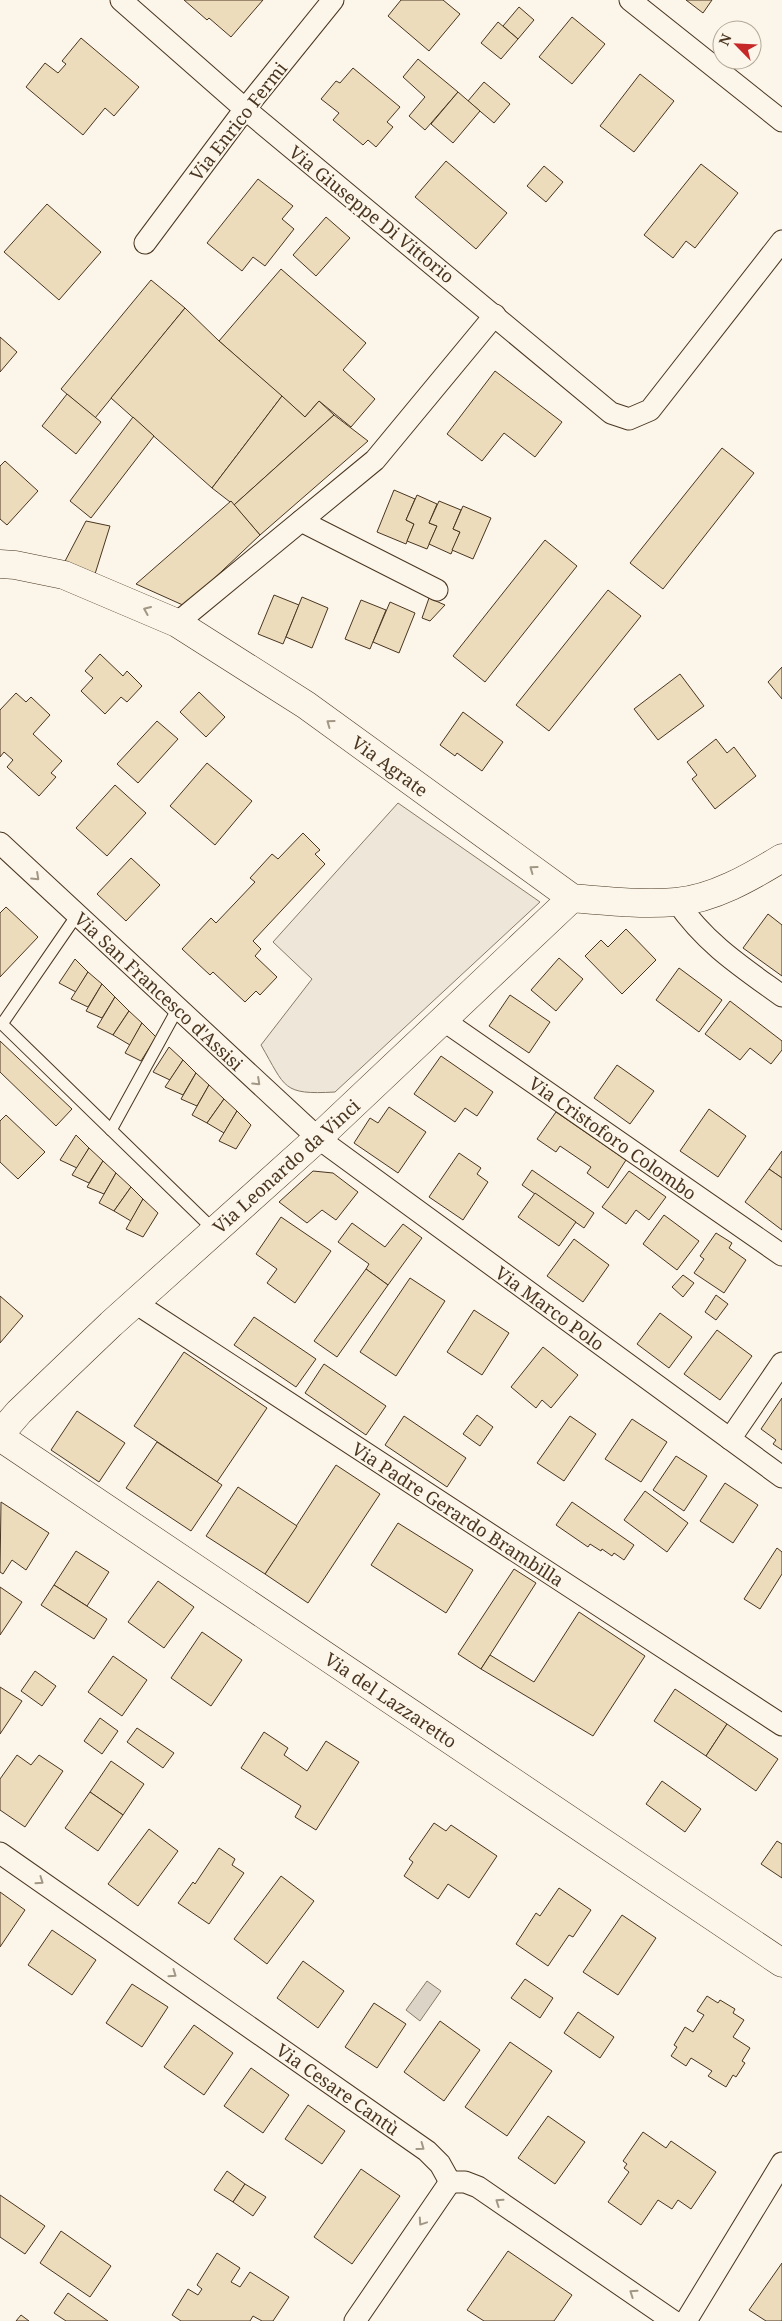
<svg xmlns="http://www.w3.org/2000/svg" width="782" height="2321" viewBox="0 0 782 2321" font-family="'Noto Serif',serif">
  <rect width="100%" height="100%" fill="#fbf6e9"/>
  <path fill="#ede6d9" stroke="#887966" d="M398,803L540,902L335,1092C282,1095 286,1088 261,1045L312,979L273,942Z"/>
  <polygon fill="#dcd4c6" stroke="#887966" points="427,1981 441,1991 420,2021 406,2010"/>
  <g fill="#ecdcbc" stroke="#4a3520">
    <polygon points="184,0 263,0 231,37 209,18 207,20"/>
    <polygon points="401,0 443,0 460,14 429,51 388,16"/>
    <polygon points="686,0 712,0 703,13"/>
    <polygon points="519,7 534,20 518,39 503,26"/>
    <polygon points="572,17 605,44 572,84 539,57"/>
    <polygon points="498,22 518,39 501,59 481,43"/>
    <polygon points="81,38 139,87 114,116 105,108 83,135 26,87 45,63 58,73 66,64 62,61"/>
    <polygon points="418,59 458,92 425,130 409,116 425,97 403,77"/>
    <polygon points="353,68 400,107 387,122 393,127 376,147 368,140 363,145 333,120 339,113 321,99 336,81 340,83"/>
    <polygon points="640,74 674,101 634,152 600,126"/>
    <polygon points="484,82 510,104 494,123 468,101"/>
    <polygon points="458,92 480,111 453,143 431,124"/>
    <polygon points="446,161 507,213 476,249 415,197"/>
    <polygon points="701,164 738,193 695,248 686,241 673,258 644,235"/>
    <polygon points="544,166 563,182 546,202 527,186"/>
    <polygon points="258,179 293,206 282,219 294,229 265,266 253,257 242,271 207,243"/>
    <polygon points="47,204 101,252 59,300 4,252"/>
    <polygon points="326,217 350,238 316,276 293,255"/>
    <polygon points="281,269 366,343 343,370 375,399 351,427 319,401 305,417 219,341"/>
    <polygon points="151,280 185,308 95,418 61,389"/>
    <polygon points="185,308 219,341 282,396 212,488 111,398"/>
    <polygon points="0,337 17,352 0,372"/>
    <polygon points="495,371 562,422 535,457 504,433 482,461 447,434"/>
    <polygon points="67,394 101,422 76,454 42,426"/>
    <polygon points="282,396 305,417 319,401 334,415 234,505 212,488"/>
    <polygon points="334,415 368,441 260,535 234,505"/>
    <polygon points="133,417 154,436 91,518 70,501"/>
    <polygon points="722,448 754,473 663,589 630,563"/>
    <polygon points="5,461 38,491 7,525 0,519 0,466"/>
    <polygon points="394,490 415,499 406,520 414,524 406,544 377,532"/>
    <polygon points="417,495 437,504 429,523 437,526 427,549 407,541 414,524 406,520"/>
    <polygon points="231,501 260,535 185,606 136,584"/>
    <polygon points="439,501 461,510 453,529 460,532 451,554 429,544 437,526 429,523"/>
    <polygon points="463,506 491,518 473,559 452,550 460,532 453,529"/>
    <polygon points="86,521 110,526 95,574 63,565"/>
    <polygon points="545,540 577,566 485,682 453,656"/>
    <polygon points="608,590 641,616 549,731 516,705"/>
    <polygon points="274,595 299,605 283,644 258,634"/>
    <polygon points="302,597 328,608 312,648 286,637"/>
    <polygon points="429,598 445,605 430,621 422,618"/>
    <polygon points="361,600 386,610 370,649 345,639"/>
    <polygon points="390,602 415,613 399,653 373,642"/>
    <polygon points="100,654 123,676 127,671 142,686 127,702 121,697 105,714 81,691 93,678 85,671"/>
    <polygon points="782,667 782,699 768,682"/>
    <polygon points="680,674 704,706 658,740 634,709"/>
    <polygon points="199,692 225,717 206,737 180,712"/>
    <polygon points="16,693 26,702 31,697 50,715 33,734 62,761 51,773 56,777 39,796 7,767 13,760 4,752 0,757 0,710"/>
    <polygon points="463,712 503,742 482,771 457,753 455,756 440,745"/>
    <polygon points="157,721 178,739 138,783 117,764"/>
    <polygon points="716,739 727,753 734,747 756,776 715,809 692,779 697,775 687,762"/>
    <polygon points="207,763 252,801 215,845 170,806"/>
    <polygon points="115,785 146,813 107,856 76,828"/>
    <polygon points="303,833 320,850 315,854 325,864 253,941 261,949 255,956 277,977 260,995 256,991 245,1002 213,972 210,975 182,949 211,918 216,923 255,882 250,878 272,854 278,859"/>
    <polygon points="131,858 160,885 126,921 97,894"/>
    <polygon points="6,907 38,937 0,977 0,913"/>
    <polygon points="768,914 782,925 782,976 743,948"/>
    <polygon points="626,929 656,960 622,994 585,956 601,940 608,947"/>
    <polygon points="559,958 583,979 556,1011 531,990"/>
    <polygon points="75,959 88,972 76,992 59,983"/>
    <polygon points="679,968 722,1000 699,1032 656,1000"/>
    <polygon points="88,972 102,984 88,1007 71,999"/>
    <polygon points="102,984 115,997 102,1018 86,1011"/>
    <polygon points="510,995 550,1022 529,1053 489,1026"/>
    <polygon points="115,997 129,1011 113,1035 97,1027"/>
    <polygon points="730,1001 782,1041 782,1050 771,1064 750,1048 740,1060 705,1034"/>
    <polygon points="129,1011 142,1023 130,1045 113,1035"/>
    <polygon points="142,1023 156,1037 141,1061 125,1053"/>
    <polygon points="0,1041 72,1109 56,1126 0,1072"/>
    <polygon points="169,1047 183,1060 170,1080 153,1072"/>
    <polygon points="441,1056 493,1092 477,1116 465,1108 455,1122 414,1094"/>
    <polygon points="183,1060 196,1073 183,1095 165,1087"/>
    <polygon points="617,1065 654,1091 630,1124 594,1098"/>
    <polygon points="196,1073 209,1085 197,1106 181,1099"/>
    <polygon points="209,1085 224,1099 207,1123 192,1115"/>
    <polygon points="224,1099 237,1111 224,1133 207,1123"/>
    <polygon points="389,1107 426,1132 398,1173 354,1143 370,1118 378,1123"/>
    <polygon points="709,1109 746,1136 718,1177 680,1151"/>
    <polygon points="237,1111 251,1125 236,1149 219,1141"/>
    <polygon points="556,1112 626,1160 608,1188 587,1173 591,1167 560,1146 556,1152 537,1139"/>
    <polygon points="6,1115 45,1152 18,1179 0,1162 0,1121"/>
    <polygon points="76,1135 89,1148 77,1168 60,1160"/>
    <polygon points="89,1148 103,1161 89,1183 72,1175"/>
    <polygon points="782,1151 782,1178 769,1169"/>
    <polygon points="459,1153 481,1168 477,1174 488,1182 463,1220 429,1197"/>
    <polygon points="103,1161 116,1173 104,1194 87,1187"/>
    <polygon points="769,1169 782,1178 782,1230 745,1202"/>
    <polygon points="532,1170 594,1213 584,1228 522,1185"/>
    <polygon points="313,1171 333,1173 358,1192 336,1220 322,1210 307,1223 279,1202"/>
    <polygon points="629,1171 666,1197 649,1220 636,1210 626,1224 602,1207"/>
    <polygon points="116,1173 131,1187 114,1211 99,1203"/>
    <polygon points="131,1187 143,1199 131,1221 114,1211"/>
    <polygon points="535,1193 576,1222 559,1246 518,1217"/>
    <polygon points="143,1199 158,1213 143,1237 126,1229"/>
    <polygon points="664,1215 699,1241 677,1270 643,1244"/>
    <polygon points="281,1217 331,1251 295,1303 267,1283 277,1269 256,1254"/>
    <polygon points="352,1223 385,1247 403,1224 422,1238 388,1285 366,1269 369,1264 338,1242"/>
    <polygon points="716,1233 732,1243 729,1248 746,1260 724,1293 694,1273 704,1259 700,1256"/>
    <polygon points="574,1239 609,1265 583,1302 547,1276"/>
    <polygon points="366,1269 388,1285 337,1357 314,1341"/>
    <polygon points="683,1275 694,1283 683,1297 672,1287"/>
    <polygon points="410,1278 445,1301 396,1376 360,1352"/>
    <polygon points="716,1295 728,1304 716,1320 705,1312"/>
    <polygon points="0,1296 23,1316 0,1343"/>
    <polygon points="474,1310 509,1333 482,1375 447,1352"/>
    <polygon points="660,1313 692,1337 669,1368 637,1344"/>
    <polygon points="254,1317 316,1359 296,1387 234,1345"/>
    <polygon points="717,1330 752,1356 720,1400 684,1374"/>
    <polygon points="543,1347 578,1375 551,1408 542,1400 536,1408 511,1387"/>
    <polygon points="184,1352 267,1408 217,1482 134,1426"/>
    <polygon points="324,1364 386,1406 366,1435 305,1393"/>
    <polygon points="782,1398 782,1450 773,1444 776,1440 761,1429"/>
    <polygon points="77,1411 125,1443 99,1482 51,1450"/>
    <polygon points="477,1415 493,1427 480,1446 463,1434"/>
    <polygon points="404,1416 466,1458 447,1487 385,1445"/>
    <polygon points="570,1416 596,1434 564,1481 537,1463"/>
    <polygon points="632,1419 667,1442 641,1482 605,1459"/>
    <polygon points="157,1442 222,1485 191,1531 126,1488"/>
    <polygon points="676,1456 707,1476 684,1511 653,1490"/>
    <polygon points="336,1465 380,1494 308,1603 265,1574"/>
    <polygon points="725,1483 758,1505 733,1543 700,1521"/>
    <polygon points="238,1487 297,1526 265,1574 206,1536"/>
    <polygon points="645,1491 688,1523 667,1552 624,1520"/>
    <polygon points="1,1502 49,1533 26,1570 12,1560 3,1574 0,1572"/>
    <polygon points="572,1502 634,1545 624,1560 614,1553 612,1556 602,1549 601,1551 590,1544 588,1547 556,1525"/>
    <polygon points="398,1523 473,1570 446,1613 371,1565"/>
    <polygon points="777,1548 782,1552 782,1574 760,1609 744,1599"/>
    <polygon points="76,1551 109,1572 87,1606 54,1585"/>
    <polygon points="514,1569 536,1583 481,1669 458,1654"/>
    <polygon points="158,1581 194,1607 164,1648 128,1622"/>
    <polygon points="54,1585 107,1619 94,1639 41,1605"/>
    <polygon points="0,1587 22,1602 0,1635"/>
    <polygon points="579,1612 645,1656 593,1736 481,1669 490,1655 534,1682"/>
    <polygon points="202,1632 242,1660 211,1706 171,1678"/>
    <polygon points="113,1656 147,1680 122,1716 88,1692"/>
    <polygon points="35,1671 56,1686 42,1706 21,1691"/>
    <polygon points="0,1687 22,1701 0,1734"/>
    <polygon points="675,1689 727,1724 706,1756 654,1721"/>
    <polygon points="100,1718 118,1731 102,1754 84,1741"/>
    <polygon points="727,1724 778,1759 756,1791 706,1756"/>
    <polygon points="137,1728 174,1753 163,1768 127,1742"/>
    <polygon points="264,1732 288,1748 284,1755 307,1771 326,1741 359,1762 316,1830 295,1817 301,1806 241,1768"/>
    <polygon points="17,1755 31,1765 39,1755 63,1771 25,1827 0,1810 0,1779"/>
    <polygon points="111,1761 144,1784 123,1815 90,1792"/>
    <polygon points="662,1781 701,1809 685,1832 646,1804"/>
    <polygon points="90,1792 123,1815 98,1851 65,1828"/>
    <polygon points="434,1823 446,1831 451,1825 497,1856 469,1898 448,1884 438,1899 404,1876 413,1862 409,1859"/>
    <polygon points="149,1829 178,1851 138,1906 108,1884"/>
    <polygon points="777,1841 782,1844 782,1878 761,1864"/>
    <polygon points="219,1848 235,1859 232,1865 244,1873 209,1924 178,1903 193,1882 195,1884"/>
    <polygon points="281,1876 314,1901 267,1964 234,1939"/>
    <polygon points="559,1888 591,1910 573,1937 569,1935 548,1966 516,1944 536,1913 540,1916"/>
    <polygon points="0,1892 25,1910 0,1947"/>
    <polygon points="622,1915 656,1938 618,1995 583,1972"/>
    <polygon points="52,1930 96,1960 72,1995 28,1965"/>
    <polygon points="303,1961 344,1991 318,2028 277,1998"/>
    <polygon points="525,1979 553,1998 540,2018 511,1998"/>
    <polygon points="132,1984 168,2007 142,2047 106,2023"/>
    <polygon points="707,1996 718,2003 720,2000 735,2009 733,2013 744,2020 733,2037 750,2048 742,2061 745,2063 736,2077 733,2075 726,2087 708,2076 712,2071 691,2058 686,2066 671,2056 677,2047 674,2045 685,2027 693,2032 704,2015 697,2011"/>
    <polygon points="374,2003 406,2024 377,2068 345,2047"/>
    <polygon points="578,2012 614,2037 600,2058 564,2033"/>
    <polygon points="440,2021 480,2050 444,2101 404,2072"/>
    <polygon points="194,2025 233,2053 204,2095 164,2067"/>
    <polygon points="510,2042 552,2071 507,2136 465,2107"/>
    <polygon points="251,2068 289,2095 263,2133 224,2106"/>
    <polygon points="308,2105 345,2131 322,2164 285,2139"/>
    <polygon points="548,2116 585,2142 555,2184 518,2158"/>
    <polygon points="643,2132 666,2148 671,2141 716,2172 691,2209 678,2200 672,2209 658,2200 641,2225 608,2202 629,2172 624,2168 627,2164 623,2161"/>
    <polygon points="361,2169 400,2196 352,2264 314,2237"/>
    <polygon points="227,2171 245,2184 233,2202 214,2190"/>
    <polygon points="245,2184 266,2197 253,2216 233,2202"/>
    <polygon points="0,2195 45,2226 25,2254 0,2237"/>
    <polygon points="61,2231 111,2266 90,2297 40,2263"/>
    <polygon points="508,2251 572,2295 554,2321 484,2321 467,2310"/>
    <polygon points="217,2253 240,2268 231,2282 240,2287 250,2272 289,2297 273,2321 262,2321 253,2316 250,2321 181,2321 172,2315 188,2289 198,2295 202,2289 197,2285"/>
    <polygon points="782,2263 782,2321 766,2321 749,2310"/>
    <polygon points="68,2293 108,2321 66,2321 54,2313"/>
    <polygon points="21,2315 29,2321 16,2321"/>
  </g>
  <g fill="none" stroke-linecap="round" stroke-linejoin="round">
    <defs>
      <g id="service">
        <polyline points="77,915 2,1024 214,1230"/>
        <polyline points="111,1130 178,1008"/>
      </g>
      <g id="minor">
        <polyline points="121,0 245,109 611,413 629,419 650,410 782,241"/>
        <polyline points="630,0 782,121"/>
        <polyline points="145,243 245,109 333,0"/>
        <polyline points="301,521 437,590"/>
        <polyline points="177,623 375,460 495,315"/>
        <polyline points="0,843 318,1138 782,1477"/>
        <path d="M677,902C706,944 742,967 782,996"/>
        <polyline points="443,1020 782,1255"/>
        <polyline points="134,1302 782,1725"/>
        <polyline points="730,1439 782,1363"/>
        <polyline points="0,1853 427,2151 440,2164 450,2182"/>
        <polyline points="450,2182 465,2182 478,2187 673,2321"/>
        <polyline points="355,2321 450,2182"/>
        <polyline points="686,2321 782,2163"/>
      </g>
      <g id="tertiary">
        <path d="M0,564L15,565L64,575L177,623L306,705L572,898C606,901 642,905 676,902C713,899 751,877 782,858"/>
        <polyline points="0,1434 19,1412 111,1324 318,1138 572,898"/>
        <polyline points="0,1437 782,1963"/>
      </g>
    </defs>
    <use href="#service" stroke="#4a3520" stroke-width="13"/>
    <use href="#minor" stroke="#4a3520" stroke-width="23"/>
    <use href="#tertiary" stroke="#4a3520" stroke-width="29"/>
    <use href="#service" stroke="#fbf6e9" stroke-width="11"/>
    <use href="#minor" stroke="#fbf6e9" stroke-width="21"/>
    <use href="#tertiary" stroke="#fbf6e9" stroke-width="28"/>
  </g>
  <defs><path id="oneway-chevron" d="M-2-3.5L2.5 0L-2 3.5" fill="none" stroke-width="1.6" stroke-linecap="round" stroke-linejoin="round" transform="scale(1.25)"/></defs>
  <g stroke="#a29684">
    <use href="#oneway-chevron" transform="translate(147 610) rotate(-157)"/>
    <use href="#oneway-chevron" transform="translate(330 723) rotate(-144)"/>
    <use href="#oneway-chevron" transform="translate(533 869) rotate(-144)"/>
    <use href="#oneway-chevron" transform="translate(36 877) rotate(43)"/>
    <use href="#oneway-chevron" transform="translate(257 1082) rotate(43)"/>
    <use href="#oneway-chevron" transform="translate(40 1881) rotate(35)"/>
    <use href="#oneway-chevron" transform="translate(173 1974) rotate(35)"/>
    <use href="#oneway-chevron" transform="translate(421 2147) rotate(36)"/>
    <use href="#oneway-chevron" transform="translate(499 2202) rotate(-146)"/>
    <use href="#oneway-chevron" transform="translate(422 2222) rotate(124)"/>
    <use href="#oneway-chevron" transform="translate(633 2293) rotate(-146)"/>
  </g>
  <g text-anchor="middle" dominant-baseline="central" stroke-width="4" stroke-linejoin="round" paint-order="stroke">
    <g font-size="18" fill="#4a3520" stroke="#fbf6e9">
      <text transform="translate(238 121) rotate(-52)">Via Enrico Fermi</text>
      <text transform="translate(372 214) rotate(39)">Via Giuseppe Di Vittorio</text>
      <text transform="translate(390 766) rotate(36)">Via Agrate</text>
      <text transform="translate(159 991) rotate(43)">Via San Francesco d'Assisi</text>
      <text transform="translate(613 1138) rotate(35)">Via Cristoforo Colombo</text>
      <text transform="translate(286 1166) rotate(-42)">Via Leonardo da Vinci</text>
      <text transform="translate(550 1308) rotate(36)">Via Marco Polo</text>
      <text transform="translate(458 1514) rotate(33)">Via Padre Gerardo Brambilla</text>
      <text transform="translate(391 1700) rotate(34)">Via del Lazzaretto</text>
      <text transform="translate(338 2089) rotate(35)">Via Cesare Cantù</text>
    </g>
  </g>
  <g transform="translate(737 45) rotate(294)"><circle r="24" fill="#fbf6e9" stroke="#b4a999"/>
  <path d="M0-4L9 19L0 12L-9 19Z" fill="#c62828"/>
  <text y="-8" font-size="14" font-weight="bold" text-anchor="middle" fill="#4a3520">N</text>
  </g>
</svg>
